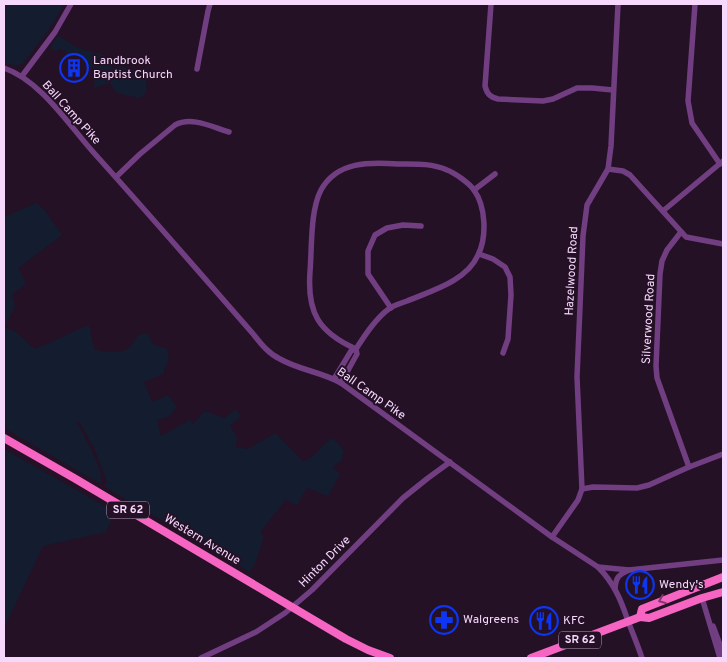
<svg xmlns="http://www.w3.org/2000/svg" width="727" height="662" viewBox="0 0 727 662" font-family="Overpass,sans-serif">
  <rect width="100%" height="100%" fill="#241126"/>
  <g fill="#141c30">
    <path d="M4,4H64C53,26 38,44 23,63L18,66L4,63Z"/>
    <path d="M57,37H60L78,48L112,57L111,62L113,68H116L120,66C129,69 140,72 148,66L146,85L147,89L145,94L139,98L117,93L110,83L94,88L96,68L89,67V71L86,70V69L84,68V65L66,61L65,65H64L67,51L59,49L55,51L51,49V46Z"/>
    <path d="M36,203L43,208L62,235L18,268L26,284L12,294L15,307L4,327L16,332L34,349C53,343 70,332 89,325L94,349C103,352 120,355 129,348C133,345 136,339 138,335L148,333L152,344L167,349L169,357L163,374L144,382L152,402L168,395L177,407L169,417L157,420L161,436L190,420L193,424L205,411L224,418L236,410L241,416L230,426L237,437L236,447L247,449L276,433L303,462L313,456L331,438L339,444L344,451L342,460L333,467L340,474L328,496L307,488L297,505L285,499L284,500L285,501L260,532L264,536L256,561L250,572L105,487V482L108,484L95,450L79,421L76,423L80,428C86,440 105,472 101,484L4,428V217Z"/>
    <polygon points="4,449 115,512 106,532 43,546 4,628"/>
  </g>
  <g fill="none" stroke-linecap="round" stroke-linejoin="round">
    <g stroke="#723e82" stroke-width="5.5">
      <path d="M491,4L485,86C487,94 490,97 498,99L543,101L553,99L577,88H592L613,90"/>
      <polyline points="695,4 688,101 692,123 720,164"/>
      <path d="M4,68C41,81 68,124 94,153C148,213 201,274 254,335C261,344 269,354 280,359C299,370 322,372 341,383L552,537L598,567L629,570L723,560"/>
      <polyline points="197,69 208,11 210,4"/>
      <polyline points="22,76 55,32 71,4"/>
      <polyline points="608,169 623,171 630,175 686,237 723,244"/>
      <path d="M116,177L140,154L175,125C192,116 212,127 229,132"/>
      <polyline points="474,190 495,174"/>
      <polyline points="663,211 723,161"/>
      <polyline points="681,232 667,250 662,261 660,274 656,366 657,378 689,467"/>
      <polyline points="479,254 493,259 505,267 510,277 511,295 508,339 503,353"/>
      <polyline points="391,308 368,274 368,251 375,235 387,228 403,225 421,226"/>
      <path d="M334,379L351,351L356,349C365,335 376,318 390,308C395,305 401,303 407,301C431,291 467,281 478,255C487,237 486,207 474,190C469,183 455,173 447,170C431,163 415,164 398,164C370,162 337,161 321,190C310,211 312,248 310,272C307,312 318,332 356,349"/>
      <polyline points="341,383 357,354 356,349"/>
      <polyline points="582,489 593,487 637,488 649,485 689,467 723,454"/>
      <polyline points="552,537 578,500 582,489 577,377 583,236 587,205 608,169 611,146 618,4"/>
      <path d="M598,567C614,583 621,600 628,621C633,634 638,646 642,658"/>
      <path d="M615,589C616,577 618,575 629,570"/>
      <polyline points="702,598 720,658"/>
      <polyline points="713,626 723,653"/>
      <polyline points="201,658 256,632 285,613 312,590 403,498 428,478 450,462"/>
    </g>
    <g stroke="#f765c3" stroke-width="8">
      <polyline points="4,438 74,478 346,639 368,650 390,658"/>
      <polyline points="640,617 642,609 723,577"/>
      <polyline points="531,658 640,617 649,618 702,598 723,592"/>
    </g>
  </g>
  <defs><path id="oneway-chevron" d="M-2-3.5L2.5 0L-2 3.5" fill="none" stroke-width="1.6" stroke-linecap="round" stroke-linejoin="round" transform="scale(1.25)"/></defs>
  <use stroke="#83376d" href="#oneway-chevron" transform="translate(662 600) rotate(158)"/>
  <defs>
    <symbol id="building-ring" viewBox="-11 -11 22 22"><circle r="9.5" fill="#241126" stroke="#0e35f2" stroke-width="1.5"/><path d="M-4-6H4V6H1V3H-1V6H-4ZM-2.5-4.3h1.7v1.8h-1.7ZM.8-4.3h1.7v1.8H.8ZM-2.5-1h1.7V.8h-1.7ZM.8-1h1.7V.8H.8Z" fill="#0e35f2"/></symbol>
    <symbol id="restaurant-ring" viewBox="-11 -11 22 22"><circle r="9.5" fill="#241126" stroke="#0e35f2" stroke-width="1.5"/><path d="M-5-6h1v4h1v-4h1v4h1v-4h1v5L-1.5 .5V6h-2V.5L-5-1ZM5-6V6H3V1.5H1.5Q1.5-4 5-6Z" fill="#0e35f2"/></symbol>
    <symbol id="pharmacy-ring" viewBox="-11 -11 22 22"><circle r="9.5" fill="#241126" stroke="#0e35f2" stroke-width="1.5"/><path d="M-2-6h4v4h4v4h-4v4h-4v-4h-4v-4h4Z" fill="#0e35f2"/></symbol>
  </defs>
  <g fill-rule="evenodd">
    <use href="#building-ring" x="58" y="52" width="32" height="32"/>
    <use href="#restaurant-ring" x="624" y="569" width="32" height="32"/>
    <use href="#pharmacy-ring" x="428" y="604" width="32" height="32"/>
    <use href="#restaurant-ring" x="528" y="605" width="32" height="32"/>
  </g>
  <g text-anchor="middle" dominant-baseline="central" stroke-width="4" stroke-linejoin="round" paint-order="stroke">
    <g fill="#241126" stroke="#b89cbc" stroke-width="1">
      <rect x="107" y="501.5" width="42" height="17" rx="4"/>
      <rect x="559" y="631.5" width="42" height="17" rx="4"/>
    </g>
    <g font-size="11" font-weight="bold" fill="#f7d8fd">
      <text x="128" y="510">SR 62</text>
      <text x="580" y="640">SR 62</text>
    </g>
    <g font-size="12" fill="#f7d8fd" stroke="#241126" text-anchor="start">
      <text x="93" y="61">Landbrook<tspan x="93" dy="14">Baptist Church</tspan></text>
      <text x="659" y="585">Wendy's</text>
      <text x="463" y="620">Walgreens</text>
      <text x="563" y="621">KFC</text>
    </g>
    <g font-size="12" fill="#f7d8fd" stroke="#241126">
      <text transform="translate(71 113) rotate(48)">Ball Camp Pike</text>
      <text transform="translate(572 271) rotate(-87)">Hazelwood Road</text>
      <text transform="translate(649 319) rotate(-87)">Silverwood Road</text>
      <text transform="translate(371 394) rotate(35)">Ball Camp Pike</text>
      <text transform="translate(202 540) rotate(31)">Western Avenue</text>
      <text transform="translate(325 562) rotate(-45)">Hinton Drive</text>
    </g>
  </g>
  <rect width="727" height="662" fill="none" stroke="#f7d8fd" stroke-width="10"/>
</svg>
